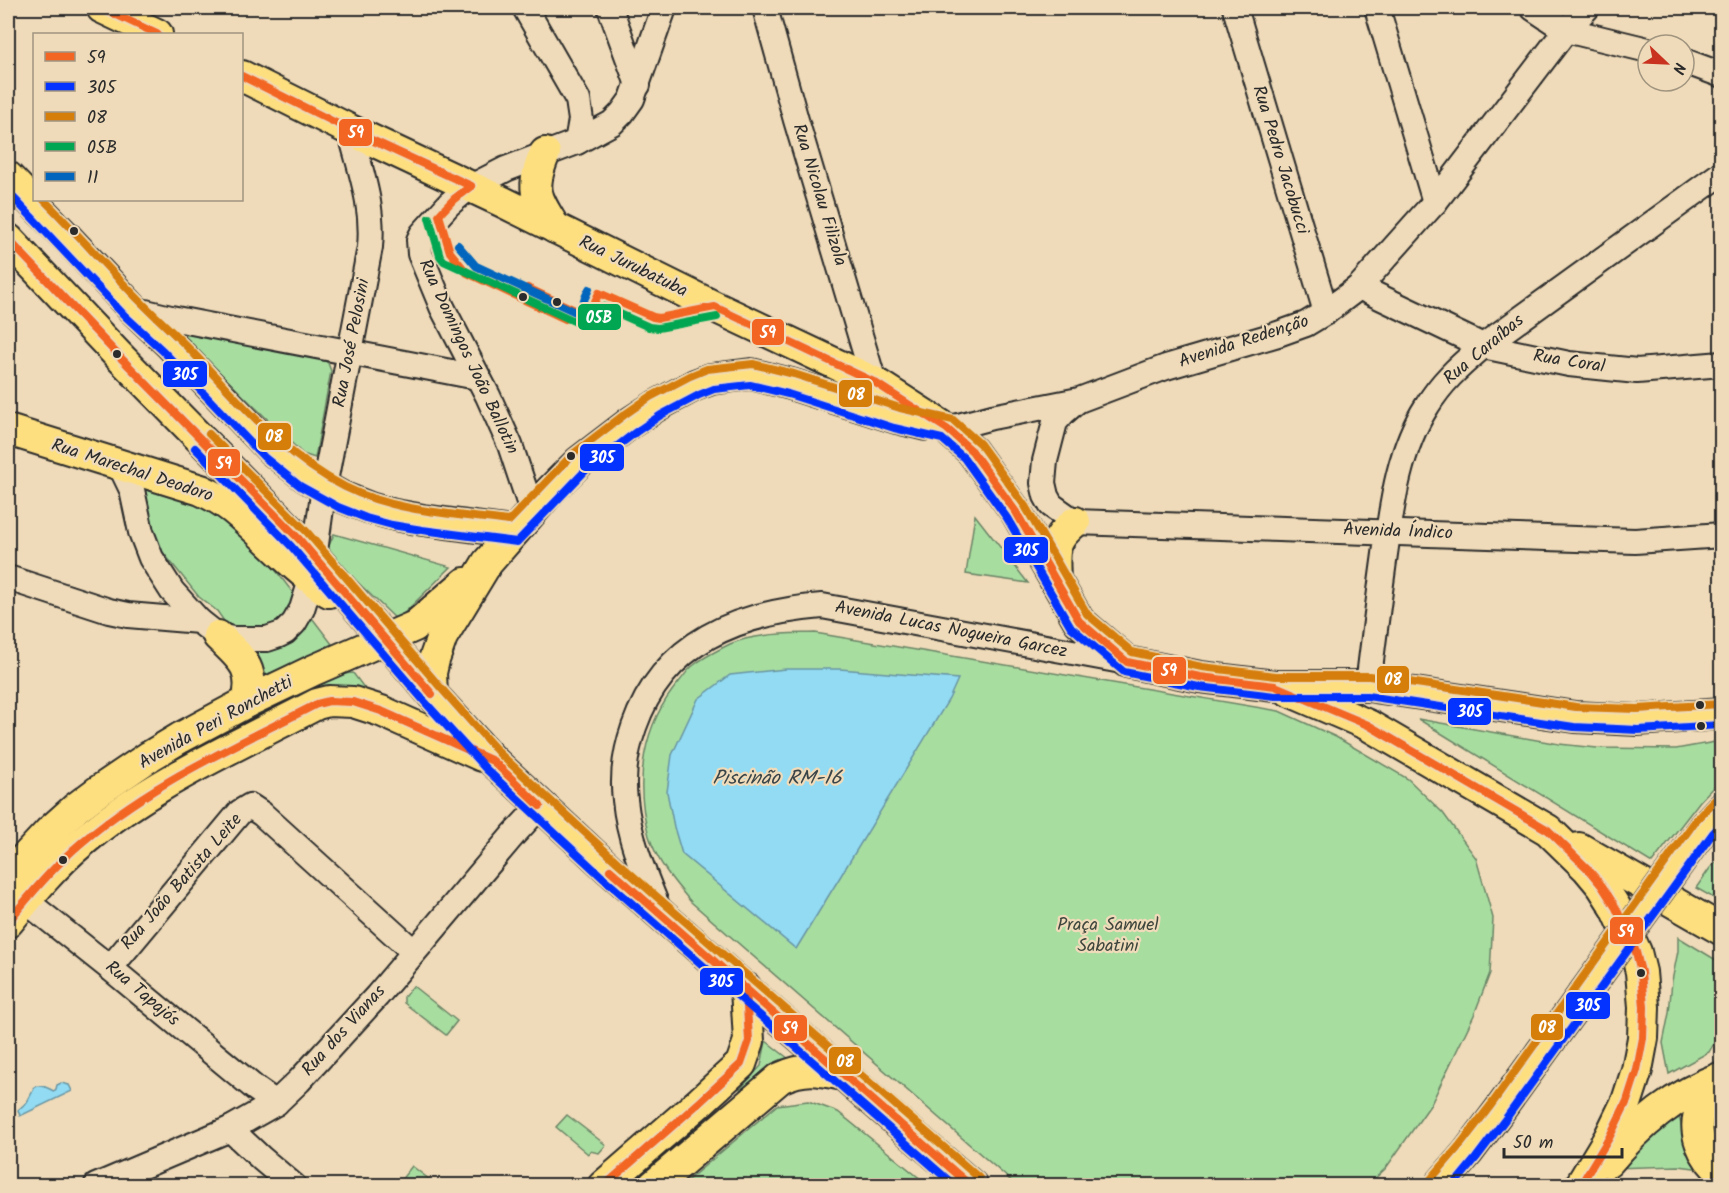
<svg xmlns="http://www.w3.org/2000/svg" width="1729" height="1193" viewBox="0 0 1729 1193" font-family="Kalam,sans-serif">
  <rect width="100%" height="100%" fill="#efdbb9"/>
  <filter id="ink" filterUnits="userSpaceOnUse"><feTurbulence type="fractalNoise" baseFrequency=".0167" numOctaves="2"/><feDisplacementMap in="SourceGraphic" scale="12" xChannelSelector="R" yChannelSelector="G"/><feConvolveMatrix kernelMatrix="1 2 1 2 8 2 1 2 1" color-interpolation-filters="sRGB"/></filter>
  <g filter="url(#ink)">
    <g fill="#a8dda0" stroke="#6a8466" stroke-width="1.5">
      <polygon points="175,329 324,360 328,363 331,371 315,458 303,454"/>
      <polygon points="144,490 170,492 199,501 251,543 277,572 332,644 290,666 262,676 217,611 199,597 162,551 147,525"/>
      <polygon points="975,515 1028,583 966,574"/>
      <polygon points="334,534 451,567 397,620 326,552"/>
      <path d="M815,633L1279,711L1336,737L1408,779L1443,813L1476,858L1493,918L1490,973L1474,1015L1431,1104L1386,1168L1368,1185H1016L691,902C674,882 657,862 649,836C634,783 642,725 679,682C684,676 688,669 694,665C702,658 720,649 730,644C756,633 787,634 815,633Z"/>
      <polygon points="353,673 365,689 326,691 86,825 55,839 129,780 260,710 331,675"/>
      <polygon points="1418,719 1559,744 1597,748 1676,749 1721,741 1721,779 1700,801 1652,863"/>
      <polygon points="1721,858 1721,902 1696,888 1710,868"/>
      <polygon points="1678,937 1721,963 1721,1031 1709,1052 1669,1074 1663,1043 1669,1013 1672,981 1678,951"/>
      <polygon points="413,986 457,1021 446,1035 404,1003 404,997"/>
      <polygon points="766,1041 789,1059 745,1095 740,1089 761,1066"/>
      <polygon points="808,1101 838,1112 928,1185 682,1185 777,1105"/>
      <path d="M1677,1106C1681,1130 1688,1150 1702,1169L1679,1166L1613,1168Z"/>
      <polygon points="567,1115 606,1145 599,1153 590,1151 588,1154 556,1127"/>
      <polygon points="412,1166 434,1183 432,1185 397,1185"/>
    </g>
    <g fill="#92dbf3" stroke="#6995a3" stroke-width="1.5">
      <polygon points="786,669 840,669 958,679 949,699 796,949 682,854 674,827 667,792 672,755 698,699 730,675"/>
      <path d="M61,1083L69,1085L72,1091L20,1116L18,1110L27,1102L35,1087C43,1084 47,1088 54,1091L56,1089L57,1085Z"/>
    </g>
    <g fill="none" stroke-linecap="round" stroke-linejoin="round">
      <defs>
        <g id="minor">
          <polyline points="525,8 578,100 581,120 577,142"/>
          <polyline points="610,8 638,85"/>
          <polyline points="765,8 796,120 874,382"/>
          <polyline points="1235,8 1326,312"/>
          <polyline points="1377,8 1435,202"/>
          <polyline points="1533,8 1566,30 1648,50"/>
          <polyline points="1684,61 1722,75"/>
          <polyline points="1359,287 1483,346 1569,364 1637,371 1722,364"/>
          <polyline points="133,309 171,318 477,377"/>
          <polyline points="1077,401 1063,413 1055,422 1045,461 1043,483 1046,496 1051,505 1075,522 1635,541 1722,535"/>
          <polyline points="947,429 992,417 1079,400 1166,367 1278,334 1306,324 1326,312 1359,287 1435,202 1566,30 1587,8"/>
          <path d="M120,465L132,490L141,532L151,558L172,591L199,621L218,636L233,639H267L279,635L285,632L294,623L302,609L311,580L324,487L370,247C374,205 360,170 350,130"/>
          <polyline points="532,511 510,445 488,396 442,307 420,254 419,240 422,234 449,204 467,189 506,169 577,142 612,123 622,113 632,99 664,8"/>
          <polyline points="8,578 109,611 128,615 199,621"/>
          <path d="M1368,686C1373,642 1379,598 1385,554C1392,504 1399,449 1427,406C1443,380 1460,366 1483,346L1722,173"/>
          <polyline points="12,890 110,968 256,1089 276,1103"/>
          <path d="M660,913C645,876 629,840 625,800C622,776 626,750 634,727C664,641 738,613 822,606L1127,662"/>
          <polyline points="110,968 240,812 250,806 262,814 413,951"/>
          <polyline points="230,1129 262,1159 294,1186"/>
          <polyline points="96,1186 230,1129 276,1103 299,1081 377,996 514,834 540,806"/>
        </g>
        <g id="major">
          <polyline points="102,8 157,34"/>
          <polyline points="242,76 350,130 503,202 715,307 874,382 947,429 972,451 1016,512 1079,621 1127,662 1200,677 1275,686 1368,686 1575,717 1637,720 1722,714"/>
          <path d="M545,153C530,189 535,196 555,228"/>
          <polyline points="8,177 67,238 133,309 170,344 272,450 306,477 342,497 370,508 395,515 423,520 513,532"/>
          <polyline points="8,239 117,354 299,539 432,694 493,761 610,870 885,1111 972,1186"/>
          <path d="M8,430L201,490C212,495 223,501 233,509C266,536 293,568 329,592"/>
          <path d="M1055,580C1054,551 1051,542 1075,522"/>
          <path d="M218,636C241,658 256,668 247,702"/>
          <polyline points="1289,691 1368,725 1548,830 1587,868 1602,886 1616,908 1636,952 1641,972 1644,1007 1643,1038 1637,1070 1627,1101 1609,1138 1580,1186"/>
          <polyline points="432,694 431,673 434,660 442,637 487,563 551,490 579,462 630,423 656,406 695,385 711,379 751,374 791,384 897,418 926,425"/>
          <polyline points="1705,826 1722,808"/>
          <polyline points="1579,848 1722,930"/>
          <polyline points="8,876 49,832 77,807 97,792 150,756 180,738 247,702 314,670 415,626 465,583"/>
          <path d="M8,922C30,895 54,865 82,842C151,783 237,746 317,704L329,701L353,702L381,711L482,756"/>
          <path d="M1722,1081C1714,1089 1705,1098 1701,1108C1691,1132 1703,1157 1722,1172"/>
          <path d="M1608,1162C1640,1124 1674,1095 1722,1077"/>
          <polyline points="603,1186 701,1101 741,1064 749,1041 746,988"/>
          <path d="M653,1186L780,1078C806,1066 820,1070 847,1076"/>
        </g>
      </defs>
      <use href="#minor" stroke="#2b2b2b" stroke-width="28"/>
      <use href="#major" stroke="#2b2b2b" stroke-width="34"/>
      <use href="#minor" stroke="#efdbb9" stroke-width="24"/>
      <use href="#major" stroke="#fedf80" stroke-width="30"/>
      <defs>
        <polyline id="major-bridge" points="1439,1186 1468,1152 1499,1111 1705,826"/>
      </defs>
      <use href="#major-bridge" stroke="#2b2b2b" stroke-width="34" stroke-linecap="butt"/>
      <use href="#major-bridge" stroke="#fedf80" stroke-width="30"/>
      <defs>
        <g id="bus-1">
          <polyline points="102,8 157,34"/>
          <polyline points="242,76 350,130 471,186"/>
          <polyline points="471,186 454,199 439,215 450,252 467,273 565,319"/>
          <polyline points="8,239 117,354 299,539 432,694"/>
          <polyline points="528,288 588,316 599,293 653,317 659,318 715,307 874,382 947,429 972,451 1016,512 1079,621 1127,662 1200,677 1275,686 1368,725 1548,830 1587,868 1602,886 1616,908 1636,952 1641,972 1644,1007 1643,1038 1637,1070 1627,1101 1609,1138 1580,1186"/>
          <polyline points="610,870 971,1186"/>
          <path d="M8,922C28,897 49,872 73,850C144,786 233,747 317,704L329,701L353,702L381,711L493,761L540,806"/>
          <polyline points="604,1186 701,1101 741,1064 749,1041 746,988"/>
        </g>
        <g id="bus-2">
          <polyline points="8,192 125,316 163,351 264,457 300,486 338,507 366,518 392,525 422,530 517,542 586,470 636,432 661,415 699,395 714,389 750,385 788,394 894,428 942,439 964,458 1007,518 1071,627 1124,672 1199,687 1275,696 1367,696 1574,727 1638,730 1722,725"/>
          <polyline points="195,448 291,546 424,701 486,769 603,878 955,1186"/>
          <polyline points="1453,1186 1476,1158 1507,1117 1713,833 1722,824"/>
        </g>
        <g id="bus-3">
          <path d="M44,200C77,233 108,269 141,302C159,320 178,337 196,356C242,404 285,457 345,487C395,512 455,514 509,521L573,454L624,415L650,397L690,376L707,369L753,364L794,374L900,408L953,420L980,444L1025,506L1087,614L1132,652L1202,667L1276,676H1369L1576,707L1637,709L1721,704"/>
          <polyline points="209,434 307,532 440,687 500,754 617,862 979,1178"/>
          <polyline points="1431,1179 1460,1145 1491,1105 1696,820 1714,801"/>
        </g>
        <path id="bus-4" d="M429,218L440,256L444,261L585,326C597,327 600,316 604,307L649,327L658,328L717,317"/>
        <polyline id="bus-5" points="458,245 476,266 578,313 589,289"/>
      </defs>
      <use href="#bus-1" stroke="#efdbb9" stroke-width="12"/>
      <use href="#bus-2" stroke="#efdbb9" stroke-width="12"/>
      <use href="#bus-3" stroke="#efdbb9" stroke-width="12"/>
      <use href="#bus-4" stroke="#efdbb9" stroke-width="12"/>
      <use href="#bus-5" stroke="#efdbb9" stroke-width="12"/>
      <use href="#bus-1" stroke="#f26522" stroke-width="8"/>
      <use href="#bus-2" stroke="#0432ff" stroke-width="8"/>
      <use href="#bus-3" stroke="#d57e09" stroke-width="8"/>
      <use href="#bus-4" stroke="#00a651" stroke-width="8"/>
      <use href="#bus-5" stroke="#0065bd" stroke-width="8"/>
    </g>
  </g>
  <g fill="#2b2b2b" stroke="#efdbb9" stroke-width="2">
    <circle cx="74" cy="231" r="5"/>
    <circle cx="523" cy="297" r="5"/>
    <circle cx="557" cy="302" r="5"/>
    <circle cx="117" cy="354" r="5"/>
    <circle cx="571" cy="456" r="5"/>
    <circle cx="1700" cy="705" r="5"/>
    <circle cx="1701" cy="726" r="5"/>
    <circle cx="63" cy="860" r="5"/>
    <circle cx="1641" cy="973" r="5"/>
  </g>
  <g text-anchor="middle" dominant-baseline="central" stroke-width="4.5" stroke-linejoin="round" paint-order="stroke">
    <g font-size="18" fill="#2b2b2b" stroke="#efdbb9">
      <text transform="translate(1280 160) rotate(73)">Rua Pedro Jacobucci</text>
      <text transform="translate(819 195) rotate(73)">Rua Nicolau Filizola</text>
      <text transform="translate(633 267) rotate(26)">Rua Jurubatuba</text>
      <text transform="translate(1244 342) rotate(-18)">Avenida Redenção</text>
      <text transform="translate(352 343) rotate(-79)">Rua José Pelosini</text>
      <text transform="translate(1484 350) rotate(-40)">Rua Caraíbas</text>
      <text transform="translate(468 357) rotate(65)">Rua Domingos João Ballotin</text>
      <text transform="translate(1569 362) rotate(9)">Rua Coral</text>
      <text transform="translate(132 471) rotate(18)">Rua Marechal Deodoro</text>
      <text transform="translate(1398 532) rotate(2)">Avenida Índico</text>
      <text transform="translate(951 630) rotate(11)">Avenida Lucas Nogueira Garcez</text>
      <text transform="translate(216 723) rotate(-29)">Avenida Peri Ronchetti</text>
      <text transform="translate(182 882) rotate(-49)">Rua João Batista Leite</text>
      <text transform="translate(142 994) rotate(40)">Rua Tapajós</text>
      <text transform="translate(344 1031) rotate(-48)">Rua dos Vianas</text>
    </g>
    <g font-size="18" fill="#3e463d" stroke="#efdbb9">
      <text x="1108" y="925">Praça Samuel<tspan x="1108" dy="21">Sabatini</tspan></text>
    </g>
    <g font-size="20" font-style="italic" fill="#3a4549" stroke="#efdbb9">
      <text x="777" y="779">Piscinão RM-16</text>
    </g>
  </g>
  <g stroke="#efdbb9" stroke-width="2">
    <rect x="338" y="118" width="35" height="29" rx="6" fill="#f26522"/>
    <rect x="577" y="303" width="45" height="28" rx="6" fill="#00a651"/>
    <rect x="751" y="318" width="34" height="28" rx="6" fill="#f26522"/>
    <rect x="162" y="360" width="46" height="28" rx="6" fill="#0432ff"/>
    <rect x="838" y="379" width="35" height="29" rx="6" fill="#d57e09"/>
    <rect x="257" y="422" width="35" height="29" rx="6" fill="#d57e09"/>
    <rect x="579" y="443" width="46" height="29" rx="6" fill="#0432ff"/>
    <rect x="207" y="448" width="34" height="29" rx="6" fill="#f26522"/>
    <rect x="1003" y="536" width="46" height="28" rx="6" fill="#0432ff"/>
    <rect x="1152" y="656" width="35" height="29" rx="6" fill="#f26522"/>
    <rect x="1376" y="665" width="34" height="29" rx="6" fill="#d57e09"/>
    <rect x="1447" y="697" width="45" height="29" rx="6" fill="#0432ff"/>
    <rect x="1609" y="916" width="35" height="29" rx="6" fill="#f26522"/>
    <rect x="699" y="967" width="45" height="29" rx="6" fill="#0432ff"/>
    <rect x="1565" y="991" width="46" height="29" rx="6" fill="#0432ff"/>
    <rect x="1530" y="1013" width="34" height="28" rx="6" fill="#d57e09"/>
    <rect x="773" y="1014" width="35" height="28" rx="6" fill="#f26522"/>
    <rect x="828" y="1046" width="34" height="29" rx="6" fill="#d57e09"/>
  </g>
  <g font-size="16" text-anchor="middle" font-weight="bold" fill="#fff">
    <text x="356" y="138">59</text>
    <text x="599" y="323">05B</text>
    <text x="768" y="338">59</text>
    <text x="185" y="380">305</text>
    <text x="856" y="400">08</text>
    <text x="274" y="442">08</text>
    <text x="602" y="463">305</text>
    <text x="224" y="469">59</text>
    <text x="1026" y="556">305</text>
    <text x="1169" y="676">59</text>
    <text x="1393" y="685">08</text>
    <text x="1470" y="717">305</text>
    <text x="1626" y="937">59</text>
    <text x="721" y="987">305</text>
    <text x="1588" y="1011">305</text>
    <text x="1547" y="1033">08</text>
    <text x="790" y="1034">59</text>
    <text x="845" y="1067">08</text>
  </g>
  <rect width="1729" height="1193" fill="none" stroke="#efdbb9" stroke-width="30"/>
  <rect x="15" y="15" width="1699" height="1163" fill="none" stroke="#2b2b2b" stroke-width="2" filter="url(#ink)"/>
  <rect x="33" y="33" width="210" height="168" fill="#efdbb9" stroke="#a19580" stroke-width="1.5"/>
  <rect x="45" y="52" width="30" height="9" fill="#f26522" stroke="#a19580" stroke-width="1.5"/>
  <text x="87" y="63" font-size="18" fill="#2b2b2b">59</text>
  <rect x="45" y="82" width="30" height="9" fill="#0432ff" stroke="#a19580" stroke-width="1.5"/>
  <text x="87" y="93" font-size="18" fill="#2b2b2b">305</text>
  <rect x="45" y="112" width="30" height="9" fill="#d57e09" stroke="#a19580" stroke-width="1.5"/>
  <text x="87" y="123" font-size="18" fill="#2b2b2b">08</text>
  <rect x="45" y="142" width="30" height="9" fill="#00a651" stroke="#a19580" stroke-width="1.5"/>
  <text x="87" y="153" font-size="18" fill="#2b2b2b">05B</text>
  <rect x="45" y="172" width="30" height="9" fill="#0065bd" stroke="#a19580" stroke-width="1.5"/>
  <text x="87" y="183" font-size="18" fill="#2b2b2b">11</text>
  <g transform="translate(1666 63) rotate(113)"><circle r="28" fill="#efdbb9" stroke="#a19580" stroke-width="1.5"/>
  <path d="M0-4.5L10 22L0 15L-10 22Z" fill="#c8321e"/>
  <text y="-9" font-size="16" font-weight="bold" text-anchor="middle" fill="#2b2b2b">N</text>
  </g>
  <path d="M1504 1148v9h118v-9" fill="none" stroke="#2b2b2b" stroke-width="3"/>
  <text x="1513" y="1148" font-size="18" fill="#2b2b2b" stroke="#efdbb9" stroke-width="4.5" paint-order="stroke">50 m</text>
</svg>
